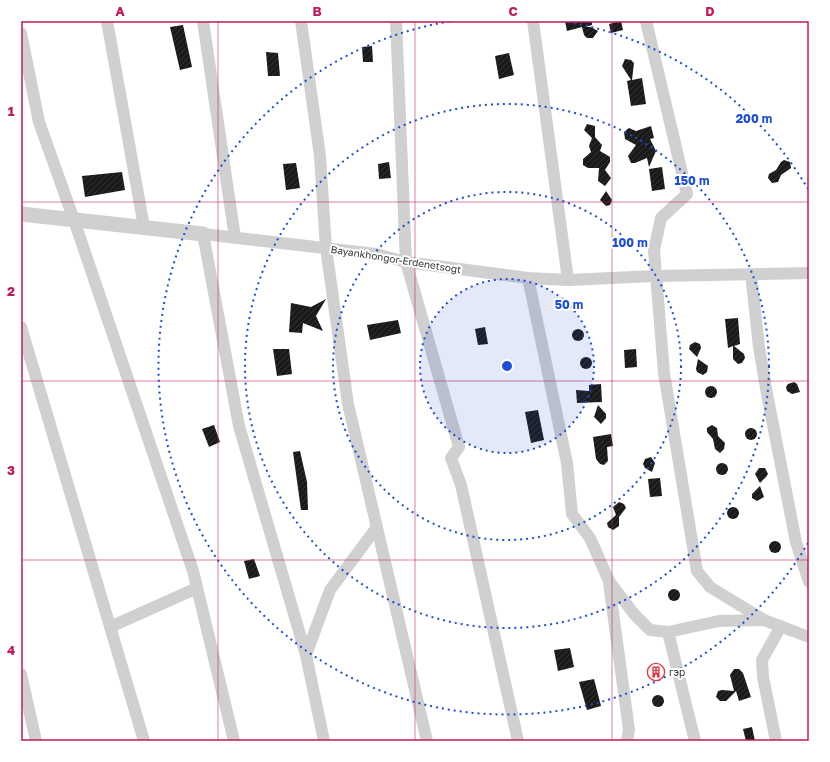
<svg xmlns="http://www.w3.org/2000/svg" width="830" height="762" viewBox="0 0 830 762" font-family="'Golos Text',sans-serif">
  <defs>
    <pattern id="building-hatch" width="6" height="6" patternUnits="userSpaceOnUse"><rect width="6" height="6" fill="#1a1a1a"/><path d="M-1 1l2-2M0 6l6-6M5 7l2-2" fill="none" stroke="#333"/></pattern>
  </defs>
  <rect width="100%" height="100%" fill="#fff"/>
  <g fill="url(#building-hatch)">
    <polygon points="565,21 592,21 592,25 585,27 591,27 598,31 593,38 587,38 584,35 582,27 567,31"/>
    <polygon points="621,21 623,30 611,33 609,24"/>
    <polygon points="183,25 192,67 180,70 170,27"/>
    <polygon points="372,46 373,62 363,62 362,47"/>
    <polygon points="266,52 278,53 280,76 268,76"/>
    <polygon points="509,53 514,75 499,79 495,56"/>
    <polygon points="625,59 631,60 634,63 632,80 642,78 646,104 631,106 627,81 631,80 622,66"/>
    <polygon points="587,124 595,126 595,137 602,145 600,151 610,157 610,162 605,170 611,178 605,186 598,181 599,168 588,168 583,165 583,159 591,152 589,146 592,138 584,130"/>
    <polygon points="651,126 654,138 650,139 656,151 649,167 647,158 635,163 631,163 628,156 636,145 625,139 624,132 629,128 636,131"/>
    <polygon points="784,160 790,162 791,168 781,175 778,182 772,183 768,178 769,174 776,170 781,162"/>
    <polygon points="389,162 391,178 379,179 378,164"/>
    <polygon points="296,163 300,188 286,190 283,164"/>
    <polygon points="662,167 665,189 652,191 649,169"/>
    <polygon points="122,172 125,190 85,197 82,176"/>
    <polygon points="606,191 612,200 610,205 606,206 600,200"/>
    <polygon points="326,299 316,316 323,331 303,323 302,333 289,332 291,303 311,307"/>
    <polygon points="738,318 740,344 734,346 744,354 745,358 742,363 738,364 733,359 733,346 728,348 725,319"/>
    <polygon points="398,320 401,333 370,340 367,325"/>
    <polygon points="485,327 488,344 478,345 475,329"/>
    <circle cx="578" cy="335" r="6"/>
    <polygon points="695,342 700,344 701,348 697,357 689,349 690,345"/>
    <polygon points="273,349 289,349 292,374 277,376"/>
    <polygon points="636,349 637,367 625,368 624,350"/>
    <circle cx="586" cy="363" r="6"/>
    <polygon points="698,359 708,366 707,372 703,375 697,372 696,369"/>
    <polygon points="794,382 797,384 800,392 792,394 787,391 786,387 788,384"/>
    <polygon points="601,384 602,402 577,403 576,390 589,391 589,385"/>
    <circle cx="711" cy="392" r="6"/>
    <polygon points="598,405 606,414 606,418 601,424 594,417"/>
    <polygon points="538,410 544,440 531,443 525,412"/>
    <polygon points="214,425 220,442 209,447 202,429"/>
    <polygon points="712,425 717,428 718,436 725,443 724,449 720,453 715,449 713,439 707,432 707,428"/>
    <circle cx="751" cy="434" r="6"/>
    <polygon points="611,434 613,446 607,447 608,461 604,465 600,464 596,459 593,437"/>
    <polygon points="300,451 307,482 308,510 301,510 293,452"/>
    <polygon points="651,457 655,463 652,472 645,468 643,464 645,459"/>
    <circle cx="722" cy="469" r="6"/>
    <polygon points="759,468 765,468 768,474 766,477 760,483 755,474"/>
    <polygon points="660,478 662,496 650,497 648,479"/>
    <polygon points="760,486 764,497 757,501 752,498 752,494"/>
    <polygon points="619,502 624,504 626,508 619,517 619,526 613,530 608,527 607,523 616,515 613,507"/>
    <circle cx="733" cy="513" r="6"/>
    <circle cx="775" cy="547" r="6"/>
    <polygon points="254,559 260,576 249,579 244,561"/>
    <circle cx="674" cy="595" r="6"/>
    <polygon points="570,648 574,667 558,671 554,650"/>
    <circle cx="656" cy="672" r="6"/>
    <polygon points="734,669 739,669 743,673 751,697 739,701 736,691 726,701 720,701 716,697 718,691 722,690 734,691 730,675"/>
    <polygon points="594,679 601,706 587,710 579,682"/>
    <circle cx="658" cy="701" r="6"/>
    <polygon points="752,727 755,741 746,741 743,729"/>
  </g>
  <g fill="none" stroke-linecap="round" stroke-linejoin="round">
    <g stroke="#d0d0d0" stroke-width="12">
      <polyline points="107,21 144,227"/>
      <polyline points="203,21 235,238"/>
      <polyline points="301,21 320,156 326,248 348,404 427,741"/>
      <polyline points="396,21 406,262 459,447 451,458 461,485 518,741"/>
      <polyline points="533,21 568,280"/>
      <polyline points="646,21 687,194 661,218 654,250 664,373 697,571 710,587 764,620 809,637"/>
      <polyline points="21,33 39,122 74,220 193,571 234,741"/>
      <polyline points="751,274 759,347 767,394 796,542 809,582"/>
      <polyline points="528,278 567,463 572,514 590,538 609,581 634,614 650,630 668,632 719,621 764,620"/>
      <polyline points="21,327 144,741"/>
      <polyline points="609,583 629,730 627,741"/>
      <polyline points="110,627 197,588"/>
      <polyline points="668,632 695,741"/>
      <polyline points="306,655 330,590 377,527"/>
      <polyline points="21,674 36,741"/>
      <polyline points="324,741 306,655 239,426 203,234 376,254 406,262 528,278 568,280 655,276 809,273"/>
      <polyline points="776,741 763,677 762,660 781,626"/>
    </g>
    <polyline stroke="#d0d0d0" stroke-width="15" points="21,214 203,234"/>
  </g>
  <path fill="none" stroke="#c2185b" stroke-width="1" stroke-opacity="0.55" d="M218,21V741M415,21V741M612,21V741M21,202H809M21,381H809M21,560H809"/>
  <circle cx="507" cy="366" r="87" fill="#1d4ed8" fill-opacity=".12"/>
  <g fill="none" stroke="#1d4ed8" stroke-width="2" stroke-dasharray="2 4">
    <circle cx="507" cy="366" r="87"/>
    <circle cx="507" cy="366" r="174"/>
    <circle cx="507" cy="366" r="262"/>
    <path d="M808 543A349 349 0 1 1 452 21M562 21A349 349 0 0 1 808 189"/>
  </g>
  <defs>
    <symbol id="building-ring" viewBox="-11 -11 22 22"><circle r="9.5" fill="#fff" stroke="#e63946" stroke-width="1.5"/><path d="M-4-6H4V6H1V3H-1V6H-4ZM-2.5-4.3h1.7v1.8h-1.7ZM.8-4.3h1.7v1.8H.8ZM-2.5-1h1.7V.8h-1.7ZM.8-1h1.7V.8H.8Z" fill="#e63946"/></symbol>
  </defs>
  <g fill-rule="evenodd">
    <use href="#building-ring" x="646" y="662" width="20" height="20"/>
  </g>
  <g text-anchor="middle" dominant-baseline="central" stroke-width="4" stroke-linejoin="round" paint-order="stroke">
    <g font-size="10" fill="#333" stroke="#fff">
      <text transform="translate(396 259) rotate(9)">Bayankhongor-Erdenetsogt</text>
    </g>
    <g font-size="10" fill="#333" stroke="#fff" text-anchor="start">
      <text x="669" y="672">гэр</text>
    </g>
  </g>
  <circle cx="507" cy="366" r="6" fill="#1d4ed8" stroke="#fff" stroke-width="2"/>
  <g font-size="12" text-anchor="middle" font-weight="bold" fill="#1d4ed8" stroke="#fff" stroke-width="4" stroke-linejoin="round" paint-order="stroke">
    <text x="754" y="123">200 m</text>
    <text x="692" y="185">150 m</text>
    <text x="630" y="247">100 m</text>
    <text x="569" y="309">50 m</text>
  </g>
  <rect width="830" height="762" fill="none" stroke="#ffffff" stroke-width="44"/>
  <rect x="22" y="22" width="786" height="718" fill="none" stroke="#c2185b" stroke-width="1.5"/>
  <g font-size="13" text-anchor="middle" font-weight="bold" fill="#c2185b">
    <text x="120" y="16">A</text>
    <text x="317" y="16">B</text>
    <text x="513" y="16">C</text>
    <text x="710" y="16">D</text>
    <text x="11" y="116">1</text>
    <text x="11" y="296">2</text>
    <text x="11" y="475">3</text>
    <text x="11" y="655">4</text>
  </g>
</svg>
